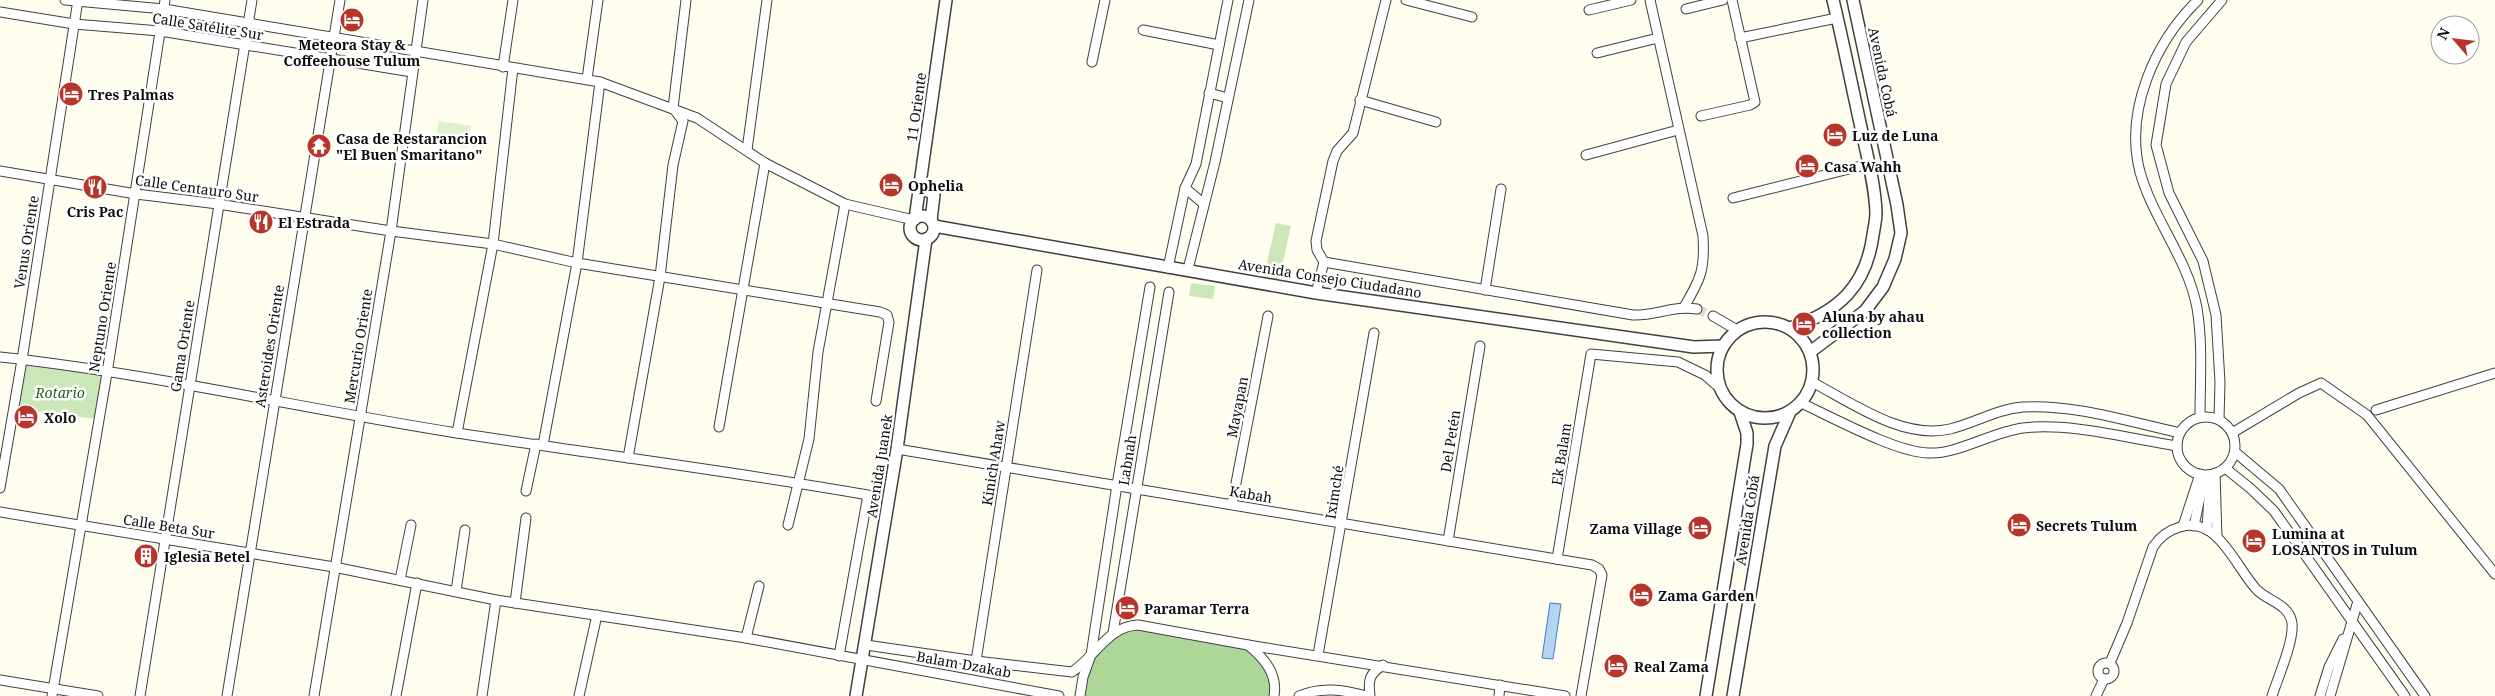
<svg xmlns="http://www.w3.org/2000/svg" width="2495" height="696" viewBox="0 0 2495 696" font-family="'Noto Serif',serif">
  <rect width="100%" height="100%" fill="#fefdee"/>
  <g fill="#cbe7b9">
    <polygon points="1276,223 1291,226 1278,284 1263,280"/>
    <polygon points="1191,283 1215,286 1213,299 1189,296"/>
    <polygon points="24,365 104,375 97,419 16,409"/>
  </g>
  <path fill="#add799" d="M1127,627L1247,648L1272,679L1270,696H1085C1089,657 1096,650 1127,627Z"/>
  <polygon fill="#deefcb" points="439,121 471,126 467,148 435,143"/>
  <polygon fill="#b5d4f3" stroke="#3f80c7" points="1550,603 1561,604 1553,659 1542,658"/>
  <g fill="none" stroke-linecap="round" stroke-linejoin="round">
    <polyline stroke="#dad9cc" stroke-width="9" stroke-dasharray="9 4.5" stroke-linecap="butt" points="1697,309 1713,316"/>
    <defs>
      <g id="minor">
        <polyline points="65,0 164,9 600,82 697,118 765,163 845,204 914,220"/>
        <polyline points="1406,0 1472,17"/>
        <path d="M1650,0L1703,236C1705,269 1701,279 1684,307"/>
        <path d="M2198,0C2155,42 2124,111 2140,172C2153,219 2188,259 2197,308C2203,344 2200,381 2200,417"/>
        <polyline points="1686,9 1723,0"/>
        <polyline points="1589,10 1631,0"/>
        <polyline points="0,12 74,24 160,31 412,72"/>
        <polyline points="1143,30 1219,45"/>
        <polyline points="1740,38 1837,18"/>
        <polyline points="1597,53 1658,38"/>
        <polyline points="1092,62 1105,0"/>
        <polyline points="503,67 513,0"/>
        <polyline points="587,79 598,0"/>
        <polyline points="1209,93 1228,98"/>
        <polyline points="1360,100 1436,122"/>
        <polyline points="1701,116 1750,105 1755,102 1732,0"/>
        <polyline points="747,150 767,0"/>
        <polyline points="1586,155 1678,130"/>
        <polyline points="0,171 136,194 218,204 391,231 493,244 577,263 880,312 887,315 889,322 876,401"/>
        <polyline points="1185,188 1204,204"/>
        <polyline points="1733,198 1869,164"/>
        <path d="M1324,262L1633,315C1655,316 1675,305 1697,309"/>
        <polyline points="1168,268 1185,188 1196,164 1228,0"/>
        <polyline points="1188,269 1215,162 1249,0"/>
        <polyline points="1485,290 1501,189"/>
        <polyline points="1316,293 1324,262 1317,250 1316,241 1333,161 1337,151 1353,133 1386,0"/>
        <polyline points="1713,316 1737,330"/>
        <path d="M0,357C154,374 305,409 457,433C594,454 732,471 868,495L839,656"/>
        <path d="M1812,382C1852,403 1903,440 1950,429C1975,423 1997,409 2023,407C2075,404 2130,422 2180,433"/>
        <path d="M1801,403C1832,417 1895,452 1928,453C1956,455 1992,432 2023,428C2069,422 2131,439 2177,446"/>
        <polyline points="2376,410 2495,373"/>
        <circle cx="2206" cy="446" r="29"/>
        <polyline points="2219,419 2220,382 2216,315 2203,261 2169,193 2156,145 2166,84 2186,42 2222,0"/>
        <polyline points="719,427 765,163"/>
        <polyline points="457,433 493,244 513,68"/>
        <polyline points="2232,433 2299,393 2321,383 2367,415 2495,574"/>
        <polyline points="543,445 577,263 600,82"/>
        <polyline points="897,449 1592,565 1599,569 1602,575 1581,696"/>
        <polyline points="2235,452 2279,489 2425,696"/>
        <polyline points="628,458 660,277 673,165 683,121 673,108 686,0"/>
        <polyline points="2225,468 2250,488 2274,511 2405,696"/>
        <polyline points="2215,473 2217,537"/>
        <polyline points="0,488 22,360 78,0"/>
        <polyline points="526,491 536,444"/>
        <polyline points="1232,504 1268,316"/>
        <polyline points="0,512 334,567 496,600 746,638 759,586"/>
        <polyline points="788,525 809,439 818,352 845,204"/>
        <polyline points="2183,526 2200,474"/>
        <polyline points="2194,526 2204,478"/>
        <polyline points="2207,530 2210,477"/>
        <polyline points="1448,541 1480,346"/>
        <polyline points="1557,559 1591,354 1678,362 1705,375 1721,389"/>
        <polyline points="400,580 411,525"/>
        <polyline points="456,591 465,530"/>
        <polyline points="515,603 526,518"/>
        <polyline points="1113,633 1169,292"/>
        <polyline points="746,638 1059,696"/>
        <path d="M866,645L976,661L1072,672C1095,657 1108,626 1138,625L1248,645L1565,696"/>
        <path d="M1248,645C1264,658 1278,674 1274,696"/>
        <polyline points="1318,655 1374,333"/>
        <polyline points="976,661 1037,270"/>
        <circle cx="2106" cy="671" r="8"/>
        <path d="M2110,663L2127,623L2153,547C2159,538 2169,530 2180,527C2218,515 2236,568 2257,590C2268,601 2289,604 2292,623C2294,642 2278,677 2272,696"/>
        <polyline points="0,680 98,696"/>
        <polyline points="52,696 107,373 165,0"/>
        <polyline points="140,696 252,0"/>
        <polyline points="227,696 340,0"/>
        <polyline points="314,696 391,231 423,0"/>
        <polyline points="396,696 417,583"/>
        <polyline points="482,696 496,600"/>
        <polyline points="579,696 597,615"/>
        <polyline points="1080,696 1083,677 1091,655 1117,485 1150,287"/>
        <path d="M1299,696C1323,686 1343,690 1367,696"/>
        <path d="M1370,696C1368,680 1369,674 1383,665"/>
        <polyline points="1499,696 1500,685"/>
        <polyline points="2096,696 2104,679"/>
        <polyline points="2320,696 2329,667 2343,639"/>
        <polyline points="2330,696 2358,601"/>
      </g>
      <g id="tertiary">
        <polyline points="920,185 934,195 931,220"/>
        <circle cx="922" cy="228" r="12"/>
        <polyline points="915,219 946,0"/>
        <polyline points="934,226 1316,293 1694,347 1723,346"/>
        <circle cx="1765" cy="370" r="48"/>
        <path d="M1790,328C1838,312 1866,287 1873,235C1874,228 1876,220 1876,213C1875,183 1866,152 1860,123C1851,82 1843,41 1833,0"/>
        <polyline points="1810,352 1865,311 1883,287 1895,259 1901,233 1897,205 1853,0"/>
        <polyline points="856,696 897,449 926,239"/>
        <polyline points="1706,696 1747,444 1747,433 1740,412"/>
        <polyline points="1733,696 1775,446 1790,412"/>
      </g>
    </defs>
    <use href="#minor" stroke="#404040" stroke-width="11"/>
    <use href="#tertiary" stroke="#404040" stroke-width="14"/>
    <use href="#minor" stroke="#fff" stroke-width="9"/>
    <use href="#tertiary" stroke="#fff" stroke-width="11"/>
  </g>
  <defs>
    <symbol id="hotel-disc" viewBox="-11 -11 22 22"><circle r="9.5" fill="#b7362b" stroke="#fff"/><path d="M-6-4.5h1.5V1H6V5H4.5V3h-9V5H-6ZM-4 0a1.8 1.8 0 1 1 3.6 0ZM.5 0V-2.5h3Q6-2.5 6 0Z" fill="#fff"/></symbol>
    <symbol id="temple-disc" viewBox="-11 -11 22 22"><circle r="9.5" fill="#b7362b" stroke="#fff"/><path d="M0-6L5-2H3V0L6.5 2.5H4V6H1.5V3h-3V6H-4V2.5H-6.5L-3 0V-2H-5Z" fill="#fff"/></symbol>
    <symbol id="restaurant-disc" viewBox="-11 -11 22 22"><circle r="9.5" fill="#b7362b" stroke="#fff"/><path d="M-5-6h1v4h1v-4h1v4h1v-4h1v5L-1.5 .5V6h-2V.5L-5-1ZM5-6V6H3V1.5H1.5Q1.5-4 5-6Z" fill="#fff"/></symbol>
    <symbol id="building-disc" viewBox="-11 -11 22 22"><circle r="9.5" fill="#b7362b" stroke="#fff"/><path d="M-4-6H4V6H1V3H-1V6H-4ZM-2.5-4.3h1.7v1.8h-1.7ZM.8-4.3h1.7v1.8H.8ZM-2.5-1h1.7V.8h-1.7ZM.8-1h1.7V.8H.8Z" fill="#fff"/></symbol>
  </defs>
  <g fill-rule="evenodd">
    <use href="#hotel-disc" x="338" y="6" width="28" height="28"/>
    <use href="#hotel-disc" x="57" y="80" width="28" height="28"/>
    <use href="#hotel-disc" x="1821" y="121" width="28" height="28"/>
    <use href="#temple-disc" x="305" y="132" width="28" height="28"/>
    <use href="#hotel-disc" x="1793" y="152" width="28" height="28"/>
    <use href="#hotel-disc" x="877" y="171" width="28" height="28"/>
    <use href="#restaurant-disc" x="81" y="173" width="28" height="28"/>
    <use href="#restaurant-disc" x="247" y="208" width="28" height="28"/>
    <use href="#hotel-disc" x="1790" y="310" width="28" height="28"/>
    <use href="#hotel-disc" x="12" y="403" width="28" height="28"/>
    <use href="#hotel-disc" x="2005" y="511" width="28" height="28"/>
    <use href="#hotel-disc" x="1686" y="514" width="28" height="28"/>
    <use href="#hotel-disc" x="2240" y="527" width="28" height="28"/>
    <use href="#building-disc" x="132" y="542" width="28" height="28"/>
    <use href="#hotel-disc" x="1627" y="581" width="28" height="28"/>
    <use href="#hotel-disc" x="1113" y="594" width="28" height="28"/>
    <use href="#hotel-disc" x="1602" y="652" width="28" height="28"/>
  </g>
  <g text-anchor="middle" dominant-baseline="central" stroke-width="5" stroke-linejoin="round" paint-order="stroke">
    <g font-size="14" fill="#0d0d0d" stroke="#fff">
      <text transform="translate(208 26) rotate(9)">Calle Satélite Sur</text>
      <text transform="translate(1883 72) rotate(78)">Avenida Cobá</text>
      <text transform="translate(916 107) rotate(-82)">11 Oriente</text>
      <text transform="translate(197 188) rotate(8)">Calle Centauro Sur</text>
      <text transform="translate(26 242) rotate(-81)">Venus Oriente</text>
      <text transform="translate(1330 278) rotate(9)">Avenida Consejo Ciudadano</text>
      <text transform="translate(102 317) rotate(-81)">Neptuno Oriente</text>
      <text transform="translate(182 346) rotate(-81)">Gama Oriente</text>
      <text transform="translate(269 346) rotate(-81)">Asteroides Oriente</text>
      <text transform="translate(358 346) rotate(-81)">Mercurio Oriente</text>
      <text transform="translate(1237 407) rotate(-79)">Mayapan</text>
      <text transform="translate(1450 441) rotate(-81)">Del Petén</text>
      <text transform="translate(1561 454) rotate(-81)">Ek Balam</text>
      <text transform="translate(1127 460) rotate(-81)">Labnah</text>
      <text transform="translate(993 463) rotate(-81)">Kinich Ahaw</text>
      <text transform="translate(879 466) rotate(-81)">Avenida Juanek</text>
      <text transform="translate(1334 492) rotate(-81)">Iximché</text>
      <text transform="translate(1251 494) rotate(10)">Kabah</text>
      <text transform="translate(1747 520) rotate(-81)">Avenida Cobá</text>
      <text transform="translate(169 526) rotate(9)">Calle Beta Sur</text>
      <text transform="translate(964 664) rotate(10)">Balam Dzakab</text>
    </g>
    <g font-size="14" font-weight="bold" fill="#0d0d0d" stroke="#fff" text-anchor="start">
      <text x="352" y="44" text-anchor="middle">Meteora Stay &amp;<tspan x="352" dy="16">Coffeehouse Tulum</tspan></text>
      <text x="88" y="94">Tres Palmas</text>
      <text x="1852" y="135">Luz de Luna</text>
      <text x="336" y="138">Casa de Restarancion<tspan x="336" dy="16">"El Buen Smaritano"</tspan></text>
      <text x="1824" y="166">Casa Wahh</text>
      <text x="908" y="185">Ophelia</text>
      <text x="95" y="211" text-anchor="middle">Cris Pac</text>
      <text x="278" y="222">El Estrada</text>
      <text x="1822" y="316">Aluna by ahau<tspan x="1822" dy="16">collection</tspan></text>
      <text x="44" y="417">Xolo</text>
      <text x="2036" y="525">Secrets Tulum</text>
      <text x="1682" y="528" text-anchor="end">Zama Village</text>
      <text x="2272" y="533">Lumina at<tspan x="2272" dy="16">LOSANTOS in Tulum</tspan></text>
      <text x="164" y="556">Iglesia Betel</text>
      <text x="1658" y="595">Zama Garden</text>
      <text x="1144" y="608">Paramar Terra</text>
      <text x="1634" y="666">Real Zama</text>
    </g>
    <g font-size="14" font-style="italic" fill="#266220" stroke="#fff">
      <text x="60" y="392">Rotario</text>
    </g>
  </g>
  <g transform="translate(2455 40) rotate(298)"><circle r="24" fill="#ffffff" stroke="#9e9e9e"/>
  <path d="M0-4L9 19L0 12L-9 19Z" fill="#b7362b"/>
  <text y="-8" font-size="14" font-weight="bold" text-anchor="middle" fill="#0d0d0d">N</text>
  </g>
</svg>
